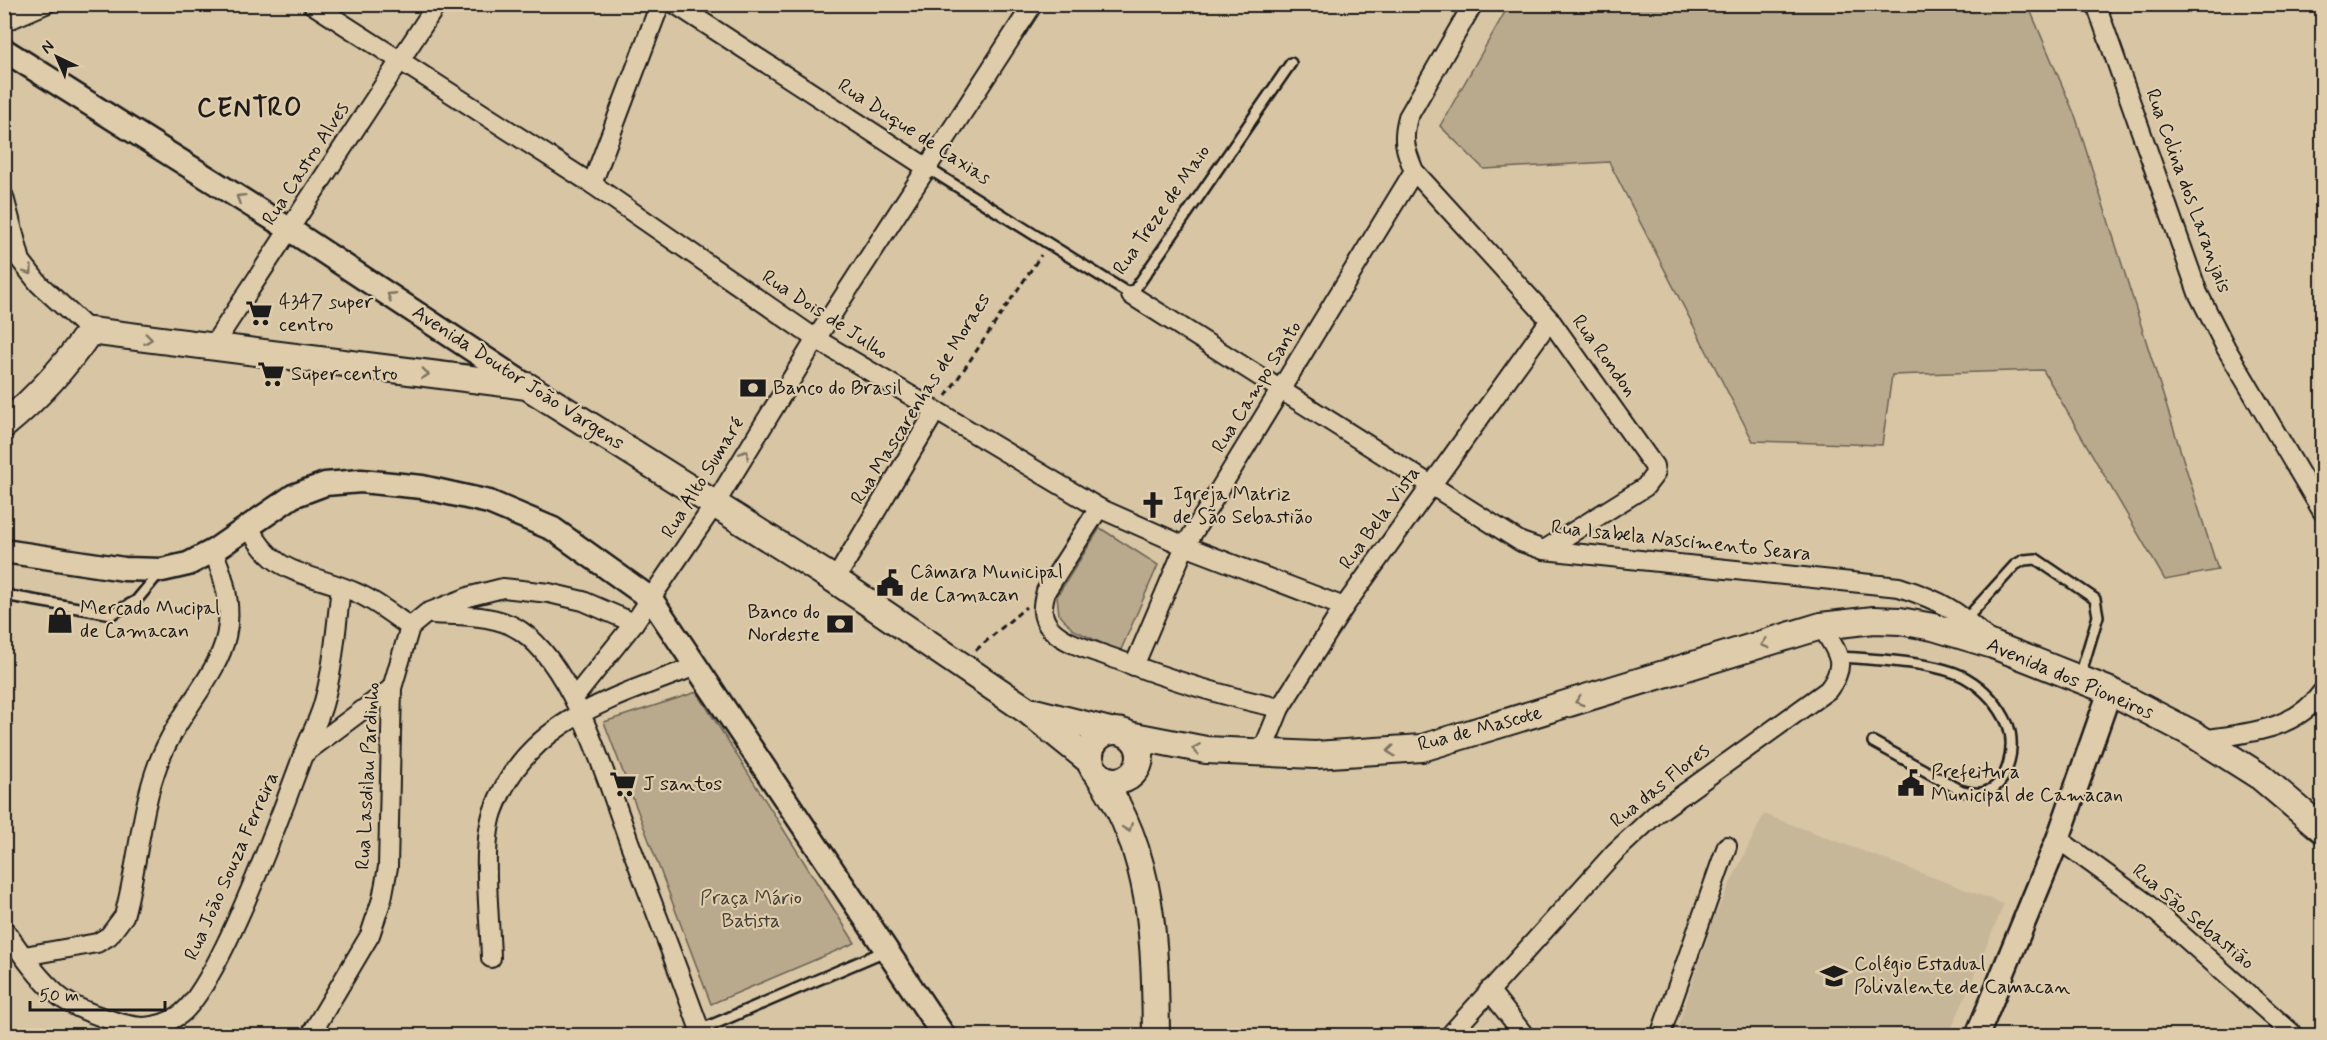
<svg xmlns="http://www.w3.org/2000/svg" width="2327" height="1040" viewBox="0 0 2327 1040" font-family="Mynerve,sans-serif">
  <rect width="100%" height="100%" fill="#d7c5a4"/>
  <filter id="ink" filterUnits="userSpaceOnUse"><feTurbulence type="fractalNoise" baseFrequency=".0167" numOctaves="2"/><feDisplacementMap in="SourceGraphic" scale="12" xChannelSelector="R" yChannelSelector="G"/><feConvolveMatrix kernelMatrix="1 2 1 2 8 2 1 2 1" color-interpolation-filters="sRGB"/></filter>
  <g filter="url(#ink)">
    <polygon fill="#c7b799" points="1764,814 2004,904 1949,1035 1675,1035 1714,917"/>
    <g fill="#b9a98d" stroke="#6a6254" stroke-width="1.5">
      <polygon points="1509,5 2028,5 2076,118 2218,570 2165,580 2043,370 1892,375 1882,445 1753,441 1609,162 1484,169 1440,126"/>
      <polygon points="1100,528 1158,565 1120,652 1072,629 1059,614 1057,596"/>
      <polygon points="697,692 855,943 711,1004 604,722"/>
    </g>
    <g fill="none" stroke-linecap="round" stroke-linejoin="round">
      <defs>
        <g id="service">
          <polyline points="929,169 1131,295 1291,63"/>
          <polyline points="4,595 112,614 136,601 160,572"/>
          <polyline points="1966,619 2015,565 2024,560 2036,559 2095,599 2098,616 2080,676"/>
          <path d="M1840,657C1872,659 1939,662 1966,678C1985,689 1999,705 2008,725C2016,746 2009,785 1985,792C1978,795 1969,792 1962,791L1873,742"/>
          <polyline points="700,1030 885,951"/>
        </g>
        <g id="minor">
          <polyline points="312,4 592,184 816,339 1099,508 1185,546 1344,607"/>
          <polyline points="675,4 929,169"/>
          <path d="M1473,4L1408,117C1402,140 1405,149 1414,171L1550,320L1654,466L1655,474L1645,487L1544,550"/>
          <polyline points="2096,4 2198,293 2226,348 2322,511"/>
          <polyline points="4,22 46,4"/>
          <polyline points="592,184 660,4"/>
          <polyline points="4,197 21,261 39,284 90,331"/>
          <path d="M1131,295L1521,542L1544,550L1899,587C1942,601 1957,610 1990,641"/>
          <polyline points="212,347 437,4"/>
          <path d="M1099,508L1046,591C1042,605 1040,617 1051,629C1067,645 1092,650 1113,658C1168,679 1222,696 1280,708"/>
          <path d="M248,525C275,580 311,571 359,594C377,602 394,616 410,627"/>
          <polyline points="835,580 935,412"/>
          <path d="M433,614C462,616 497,614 521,631C577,669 609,790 633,852C656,913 680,974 702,1036"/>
          <polyline points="1134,666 1185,546 1414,171"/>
          <polyline points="574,698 634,623"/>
          <path d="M2202,740C2245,733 2295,731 2322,692"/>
          <polyline points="1262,752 1280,708 1344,607 1550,320"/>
          <polyline points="305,753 392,688"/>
          <polyline points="2058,839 2145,902 2295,1036"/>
          <path d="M4,929C21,953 37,977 59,996C74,1009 125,1027 144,1027C156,1026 168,1023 178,1016C217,992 284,806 303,755C309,738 318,722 323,705C334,667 336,626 341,588"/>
          <path d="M24,956L97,943L109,936L124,916C138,866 140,812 158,764C192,678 259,655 213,551"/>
          <path d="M491,958C490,918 481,848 493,812C526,719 615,698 696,666"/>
          <polyline points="1489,990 1525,1036"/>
          <polyline points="310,1036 370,935 382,899 388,867 392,688 410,627 427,613 471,596 503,588 549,593 583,601 634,623 715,504 816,339 1033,4"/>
          <path d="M1449,1036L1615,852L1657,813L1828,690C1849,663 1837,652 1821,626"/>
          <polyline points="1660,1036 1727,846"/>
        </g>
        <g id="tertiary">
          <polyline points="4,50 289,229 527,386"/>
          <polyline points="4,551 124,569 162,570 188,564 213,551 293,496 325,484 361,481 422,487 489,502 553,529 651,599 944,1036"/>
          <polyline points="1977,1036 2058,839 2110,691"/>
        </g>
        <g id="secondary">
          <path d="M4,425C38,397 65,367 90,331L527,386L835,580L1028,711L1090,761"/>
          <polyline points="1035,712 1110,731"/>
          <circle cx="1115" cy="756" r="25"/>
          <polyline points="1129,735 1206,750 1315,755 1422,748 1821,626 1874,620 1900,621 1933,627 1993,645 2110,691 2193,734 2261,777 2322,829"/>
          <path d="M1100,777C1154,854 1155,945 1156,1036"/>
        </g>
      </defs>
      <use href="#service" stroke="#1c1c1c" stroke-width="14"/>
      <use href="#minor" stroke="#1c1c1c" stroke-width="22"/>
      <use href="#tertiary" stroke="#1c1c1c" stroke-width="27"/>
      <use href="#secondary" stroke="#1c1c1c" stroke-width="30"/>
      <g stroke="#1c1c1c" stroke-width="3" stroke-dasharray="6 4.5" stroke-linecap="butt">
        <polyline points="946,396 1041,255"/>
        <polyline points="976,650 1026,607"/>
      </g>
      <use href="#service" stroke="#dfccaa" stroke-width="9"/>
      <use href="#minor" stroke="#dfccaa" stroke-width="18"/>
      <use href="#tertiary" stroke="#dfccaa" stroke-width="22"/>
      <use href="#secondary" stroke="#dfccaa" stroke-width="26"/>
    </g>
    <defs><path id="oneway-chevron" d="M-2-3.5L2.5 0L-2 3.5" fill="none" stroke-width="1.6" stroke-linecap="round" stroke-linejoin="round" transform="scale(1.5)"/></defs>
    <g stroke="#7e7463">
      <use href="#oneway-chevron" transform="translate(240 198) rotate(-148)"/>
      <use href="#oneway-chevron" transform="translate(29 271) rotate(54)"/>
      <use href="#oneway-chevron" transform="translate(391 296) rotate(-147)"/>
      <use href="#oneway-chevron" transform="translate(148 339) rotate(7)"/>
      <use href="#oneway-chevron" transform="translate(425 374) rotate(7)"/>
      <use href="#oneway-chevron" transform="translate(745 454) rotate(-59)"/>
      <use href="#oneway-chevron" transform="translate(1765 644) rotate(163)"/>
      <use href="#oneway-chevron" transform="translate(1579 701) rotate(163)"/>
      <use href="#oneway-chevron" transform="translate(1196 749) rotate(-172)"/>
      <use href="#oneway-chevron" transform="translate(1391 751) rotate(174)"/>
      <use href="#oneway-chevron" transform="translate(1128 828) rotate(69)"/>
    </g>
  </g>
  <defs>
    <symbol id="supermarket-bare" viewBox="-9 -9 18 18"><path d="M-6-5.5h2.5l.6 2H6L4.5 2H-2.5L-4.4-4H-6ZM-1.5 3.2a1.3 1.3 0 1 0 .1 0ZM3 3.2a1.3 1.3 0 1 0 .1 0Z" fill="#1c1c1c" stroke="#dfccaa" stroke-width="2.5" paint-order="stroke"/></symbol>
    <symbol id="bank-bare" viewBox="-9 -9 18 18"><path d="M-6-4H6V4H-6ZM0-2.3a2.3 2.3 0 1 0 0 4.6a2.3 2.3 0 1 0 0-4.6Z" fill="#1c1c1c" stroke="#dfccaa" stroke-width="2.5" paint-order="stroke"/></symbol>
    <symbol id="church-bare" viewBox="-9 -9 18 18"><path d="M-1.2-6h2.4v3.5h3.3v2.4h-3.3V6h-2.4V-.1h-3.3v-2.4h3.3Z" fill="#1c1c1c" stroke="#dfccaa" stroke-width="2.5" paint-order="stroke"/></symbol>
    <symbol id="civic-bare" viewBox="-9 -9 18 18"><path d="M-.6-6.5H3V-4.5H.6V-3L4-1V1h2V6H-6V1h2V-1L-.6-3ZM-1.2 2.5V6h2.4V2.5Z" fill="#1c1c1c" stroke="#dfccaa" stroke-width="2.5" paint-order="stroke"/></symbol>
    <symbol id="shop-bare" viewBox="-9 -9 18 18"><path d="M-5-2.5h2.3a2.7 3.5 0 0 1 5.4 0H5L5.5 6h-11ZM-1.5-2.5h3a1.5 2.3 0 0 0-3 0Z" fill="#1c1c1c" stroke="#dfccaa" stroke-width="2.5" paint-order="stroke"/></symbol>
    <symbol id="school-bare" viewBox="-9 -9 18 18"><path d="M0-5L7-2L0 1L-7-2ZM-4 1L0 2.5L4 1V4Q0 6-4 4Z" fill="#1c1c1c" stroke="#dfccaa" stroke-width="2.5" paint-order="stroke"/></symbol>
  </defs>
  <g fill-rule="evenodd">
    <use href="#supermarket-bare" x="240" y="294" width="38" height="38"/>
    <use href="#supermarket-bare" x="252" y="355" width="38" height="38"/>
    <use href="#bank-bare" x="734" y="369" width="38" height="38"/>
    <use href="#church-bare" x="1134" y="486" width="38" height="38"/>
    <use href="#civic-bare" x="871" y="564" width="38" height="38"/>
    <use href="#shop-bare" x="41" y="601" width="38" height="38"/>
    <use href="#bank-bare" x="821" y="605" width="38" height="38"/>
    <use href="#civic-bare" x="1892" y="764" width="38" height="38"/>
    <use href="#supermarket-bare" x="604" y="765" width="38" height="38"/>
    <use href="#school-bare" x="1815" y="957" width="38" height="38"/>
  </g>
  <g text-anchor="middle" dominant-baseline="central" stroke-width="4.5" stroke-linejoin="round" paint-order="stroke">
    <g font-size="20" fill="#1c1c1c" stroke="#dfccaa">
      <text transform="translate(914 132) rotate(33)">Rua Duque de Caxias</text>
      <text transform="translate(306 164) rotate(-57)">Rua Castro Alves</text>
      <text transform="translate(2188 191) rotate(70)">Rua Colina dos Laranjais</text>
      <text transform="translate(1162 210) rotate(-55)">Rua Treze de Maio</text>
      <text transform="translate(825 315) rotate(33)">Rua Dois de Julho</text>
      <text transform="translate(1604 356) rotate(54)">Rua Rondon</text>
      <text transform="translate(518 378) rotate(33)">Avenida Doutor João Vargens</text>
      <text transform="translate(1257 387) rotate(-58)">Rua Campo Santo</text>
      <text transform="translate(921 399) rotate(-58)">Rua Mascarenhas de Moraes</text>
      <text transform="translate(703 478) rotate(-58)">Rua Alto Sumaré</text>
      <text transform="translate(1380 518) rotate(-54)">Rua Bela Vista</text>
      <text transform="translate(1681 541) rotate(6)">Rua Isabela Nascimento Seara</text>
      <text transform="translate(2070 679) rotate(23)">Avenida dos Pioneiros</text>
      <text transform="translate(1480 729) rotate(-15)">Rua de Mascote</text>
      <text transform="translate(368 776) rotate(-87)">Rua Lasdilau Pardinho</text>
      <text transform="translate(1660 786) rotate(-39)">Rua das Flores</text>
      <text transform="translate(232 866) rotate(-66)">Rua João Souza Ferreira</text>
      <text transform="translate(2193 917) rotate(40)">Rua São Sebastião</text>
    </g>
    <g font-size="20" fill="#1c1c1c" stroke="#dfccaa" text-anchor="start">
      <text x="279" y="302">4347 super<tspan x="279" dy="23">centro</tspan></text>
      <text x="291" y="374">Super centro</text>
      <text x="773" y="388">Banco do Brasil</text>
      <text x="1173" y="494">Igreja Matriz<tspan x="1173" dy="23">de São Sebastião</tspan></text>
      <text x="910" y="572">Câmara Municipal<tspan x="910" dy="23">de Camacan</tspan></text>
      <text x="80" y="608">Mercado Mucipal<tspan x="80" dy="23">de Camacan</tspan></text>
      <text x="820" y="612" text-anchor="end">Banco do<tspan x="820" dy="23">Nordeste</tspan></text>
      <text x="1931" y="772">Prefeitura<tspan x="1931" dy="23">Municipal de Camacan</tspan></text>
      <text x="643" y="784">J santos</text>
      <text x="1854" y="964">Colégio Estadual<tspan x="1854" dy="23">Polivalente de Camacan</tspan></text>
    </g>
    <g font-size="20" fill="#433f38" stroke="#dfccaa">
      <text x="751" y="898">Praça Mário<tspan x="751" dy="23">Batista</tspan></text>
    </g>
    <g font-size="26" font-weight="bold" letter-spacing="1.5" fill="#1c1c1c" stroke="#dfccaa">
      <text x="250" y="109">CENTRO</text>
    </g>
  </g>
  <rect width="2327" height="1040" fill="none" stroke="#dfccaa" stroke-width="24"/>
  <rect x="12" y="12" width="2303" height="1016" fill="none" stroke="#1c1c1c" stroke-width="2" filter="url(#ink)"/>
  <g transform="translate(57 57) rotate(316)" stroke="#dfccaa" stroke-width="4.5" paint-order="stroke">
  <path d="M0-4.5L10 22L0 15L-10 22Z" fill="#1c1c1c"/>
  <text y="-9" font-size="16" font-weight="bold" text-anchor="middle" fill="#1c1c1c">N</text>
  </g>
  <path d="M30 1001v9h135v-9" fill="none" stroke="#1c1c1c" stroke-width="3"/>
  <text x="39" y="1001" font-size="18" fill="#1c1c1c" stroke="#dfccaa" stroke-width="4.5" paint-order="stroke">50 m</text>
</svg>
